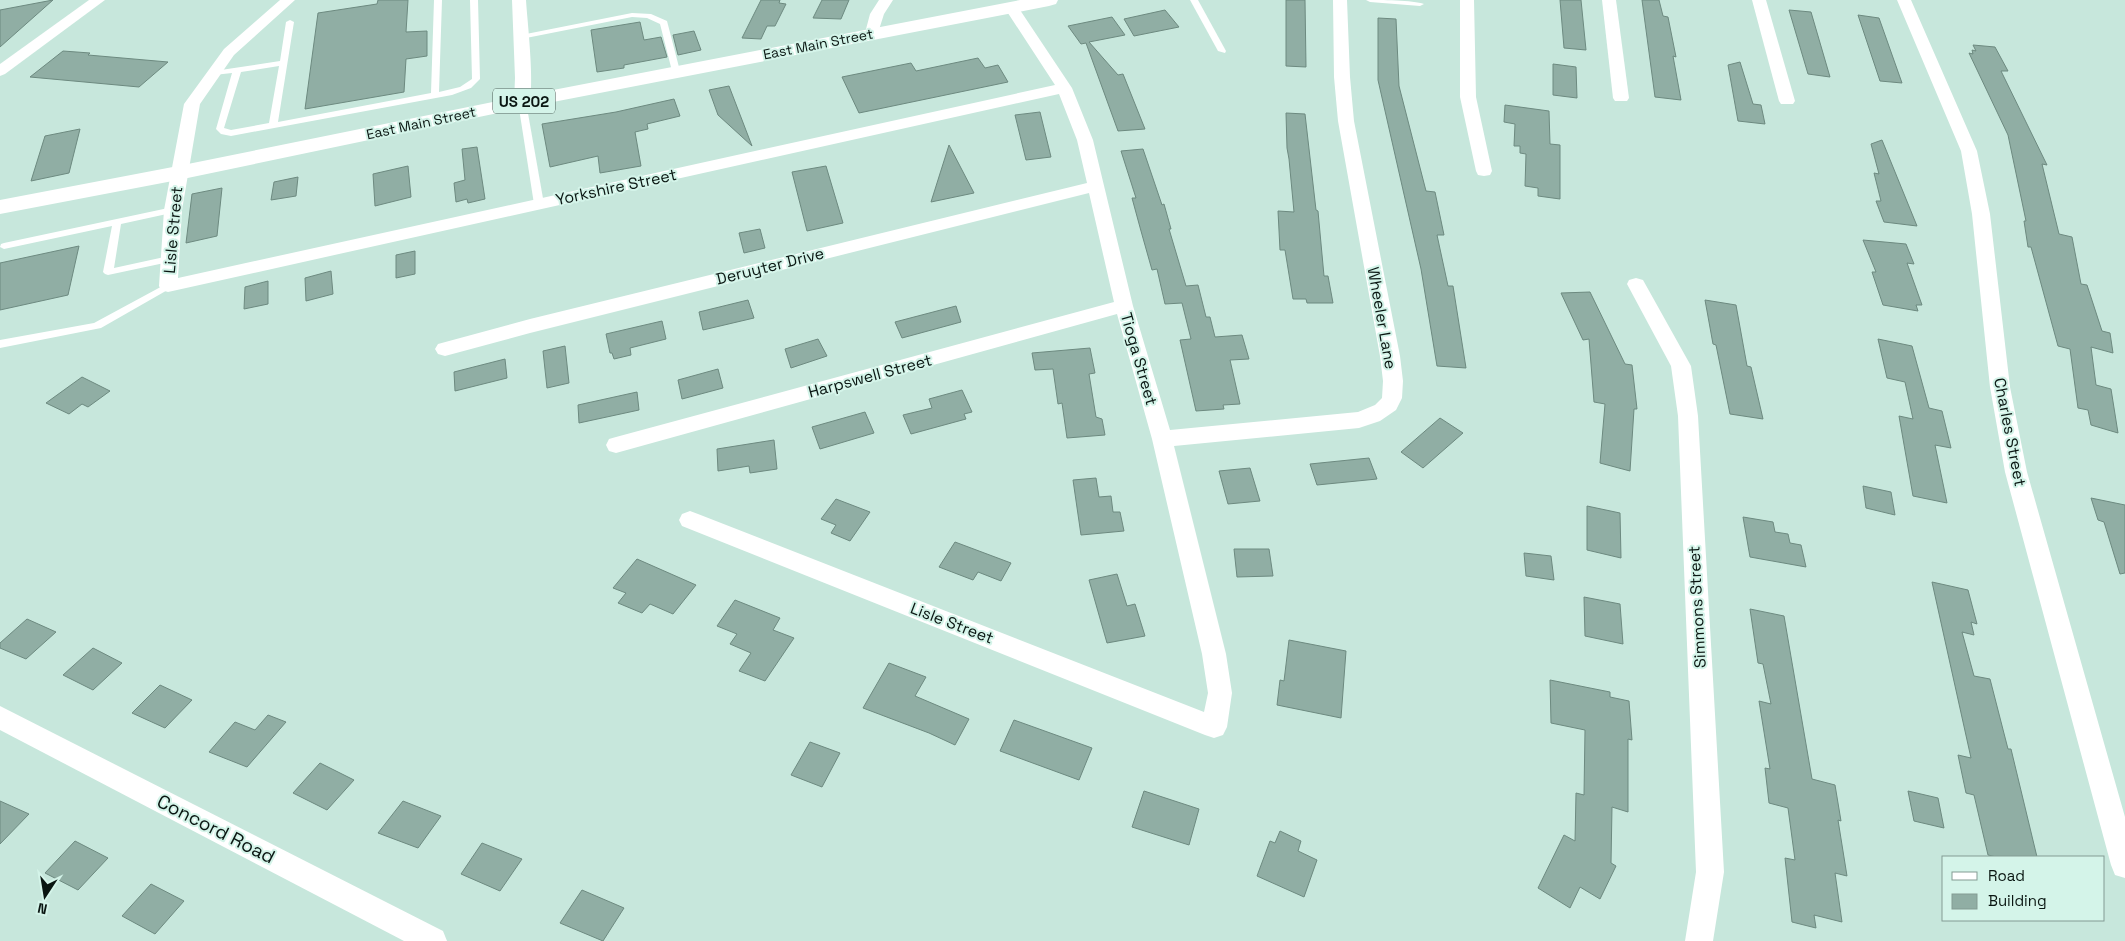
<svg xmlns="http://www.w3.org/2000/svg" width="2125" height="941" viewBox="0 0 2125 941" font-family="'Space Grotesk',sans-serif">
  <rect width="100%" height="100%" fill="#c7e7dc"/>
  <g fill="#90aea4" stroke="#6d8a80">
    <polygon points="53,0 0,47 0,10"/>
    <polygon points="378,0 408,0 406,32 427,31 427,56 406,59 404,92 305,109 318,13 377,4"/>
    <polygon points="761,0 780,0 779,3 786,4 775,26 767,26 761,39 742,38"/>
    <polygon points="822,0 849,0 841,19 813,18"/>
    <polygon points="1286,0 1305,0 1306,67 1286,66"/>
    <polygon points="1560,0 1581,0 1586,50 1564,48"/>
    <polygon points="1642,0 1659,0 1663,16 1668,17 1676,57 1673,56 1681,100 1655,97"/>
    <polygon points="1165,10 1179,27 1134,36 1124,19"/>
    <polygon points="1789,10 1811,12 1830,77 1808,74"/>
    <polygon points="1858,15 1879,18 1902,83 1880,81"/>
    <polygon points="1112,17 1125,35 1089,42 1118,75 1123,74 1145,129 1118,131 1086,43 1081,44 1068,26"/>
    <polygon points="1378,18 1396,19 1399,86 1426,191 1435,192 1444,235 1437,235 1448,286 1453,286 1466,368 1437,366 1421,269 1378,80"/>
    <polygon points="640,22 644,40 661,37 667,57 624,65 624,68 597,72 591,30"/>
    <polygon points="694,31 701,50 678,55 673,35"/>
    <polygon points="1973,45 1995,47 2008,71 2001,71 2047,165 2042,164 2059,234 2072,237 2081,284 2087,285 2102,331 2110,333 2113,353 2091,347 2096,385 2111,389 2118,433 2091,425 2088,410 2078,408 2070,349 2058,346 2031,247 2028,247 2024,221 2026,221 2008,135 1969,53 1973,54 1972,50 1976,51"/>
    <polygon points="63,51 90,53 88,55 168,62 139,87 30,77"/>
    <polygon points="978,58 985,68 998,65 1008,82 859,113 842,77 911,63 916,71"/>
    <polygon points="1740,62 1753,104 1761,105 1765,124 1738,121 1728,65"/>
    <polygon points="1553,64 1576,67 1577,98 1553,95"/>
    <polygon points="729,86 752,146 718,115 709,90"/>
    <polygon points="674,99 680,116 647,124 648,129 635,132 641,166 600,173 598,156 550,167 542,124 616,112"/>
    <polygon points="1505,105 1549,111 1550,144 1560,145 1560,199 1538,196 1538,188 1525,186 1526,154 1520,153 1520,146 1514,146 1515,124 1504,122"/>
    <polygon points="1040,112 1051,157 1026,160 1015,115"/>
    <polygon points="1286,113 1305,114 1316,210 1318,211 1324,276 1328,276 1333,303 1307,303 1306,299 1293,299 1285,250 1280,250 1278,211 1294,212 1289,159 1287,148"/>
    <polygon points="80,129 69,173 31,181 45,136"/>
    <polygon points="1882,140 1917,226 1884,222 1876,201 1881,201 1874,173 1879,174 1871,144"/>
    <polygon points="949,145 974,193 931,202"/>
    <polygon points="477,147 485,199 468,203 467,199 456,202 454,183 465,180 462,149"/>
    <polygon points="1143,149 1162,205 1164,204 1171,229 1169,229 1186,286 1198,285 1206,317 1210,317 1215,337 1242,335 1249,359 1230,360 1240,404 1223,405 1224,409 1196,411 1180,340 1191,339 1182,303 1165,304 1157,269 1152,270 1141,231 1132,198 1136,198 1121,151"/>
    <polygon points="408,166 411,197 375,206 373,174"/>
    <polygon points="826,166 843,223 807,231 792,172"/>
    <polygon points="298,177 296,196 271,200 274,182"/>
    <polygon points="222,188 217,236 186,243 192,194"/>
    <polygon points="760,229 765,248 744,253 739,233"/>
    <polygon points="1863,240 1906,244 1914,264 1907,263 1922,305 1916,305 1918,311 1883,305 1872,272 1876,272"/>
    <polygon points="79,246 68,295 0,310 0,263"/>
    <polygon points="415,251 415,274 396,278 396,255"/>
    <polygon points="331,271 333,294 306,301 305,278"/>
    <polygon points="268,281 268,304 244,309 245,287"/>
    <polygon points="1590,292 1625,364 1632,365 1637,409 1634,409 1630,471 1600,463 1605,404 1594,402 1589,339 1583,340 1561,293"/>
    <polygon points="748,300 754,318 703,330 699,312"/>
    <polygon points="1705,300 1736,305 1747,366 1751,367 1763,419 1730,414 1716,345 1713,344"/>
    <polygon points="956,306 961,322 902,338 895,322"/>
    <polygon points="662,321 666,339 630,348 631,355 614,359 612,353 610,353 606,334"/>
    <polygon points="818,339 827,356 791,368 785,349"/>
    <polygon points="1878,339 1912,346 1929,408 1942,411 1951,448 1935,445 1947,503 1913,496 1899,416 1913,419 1905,382 1887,378"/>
    <polygon points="565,346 569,383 547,388 543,351"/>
    <polygon points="1090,348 1095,373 1089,374 1096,417 1102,419 1105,435 1067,438 1062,403 1058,404 1053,369 1035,370 1032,353"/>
    <polygon points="505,359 507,378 455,391 454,372"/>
    <polygon points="718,369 723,388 682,399 678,380"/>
    <polygon points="82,377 110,391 88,407 82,404 69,414 46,403"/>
    <polygon points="962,390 972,412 964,414 966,419 911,434 903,415 932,408 929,399"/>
    <polygon points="637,392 639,410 579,423 578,405"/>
    <polygon points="865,412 874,433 820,449 812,427"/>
    <polygon points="1440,418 1463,433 1423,468 1401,452"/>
    <polygon points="774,440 777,469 750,473 749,466 718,471 717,449"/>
    <polygon points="1369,458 1377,479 1317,485 1310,464"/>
    <polygon points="1250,468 1260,501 1228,504 1219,471"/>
    <polygon points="1096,478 1099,497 1111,496 1113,512 1120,512 1124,531 1081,535 1073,480"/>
    <polygon points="1863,486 1891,492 1895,515 1866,508"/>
    <polygon points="2091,498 2125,505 2125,573 2120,574 2104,522 2098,520"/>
    <polygon points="836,499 870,512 850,541 831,533 836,525 821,519"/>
    <polygon points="1587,506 1620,513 1621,558 1587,550"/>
    <polygon points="1743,517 1773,522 1775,532 1788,534 1790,543 1801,545 1806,567 1750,557"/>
    <polygon points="955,542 1011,563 1001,581 978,572 973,580 939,567"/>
    <polygon points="1234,549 1269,549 1273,576 1237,577"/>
    <polygon points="1524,553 1551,556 1554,580 1526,576"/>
    <polygon points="637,559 696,585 673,614 650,604 642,613 618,603 626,593 613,588"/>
    <polygon points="1117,574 1127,606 1135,604 1145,636 1107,643 1089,580"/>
    <polygon points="1932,582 1968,590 1977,624 1971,622 1974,635 1962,632 1974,676 1990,679 2008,749 2011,749 2037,857 1996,857 1988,855 1974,795 1966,793 1958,755 1971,758"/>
    <polygon points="1584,597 1620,604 1623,644 1585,636"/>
    <polygon points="735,600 780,618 773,630 794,638 765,681 739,671 751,653 730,644 737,634 717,626"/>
    <polygon points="1750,609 1784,616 1812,779 1835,785 1841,821 1838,820 1847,876 1835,873 1842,922 1814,915 1816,928 1792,922 1785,858 1795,860 1788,808 1769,803 1765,768 1770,769 1759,701 1771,704 1763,664 1758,663"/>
    <polygon points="27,619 56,632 26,659 0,648 0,643"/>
    <polygon points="1289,640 1346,651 1341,718 1277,705 1280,680 1284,681"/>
    <polygon points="93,648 122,663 93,690 63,675"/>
    <polygon points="889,663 926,677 915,696 969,719 955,745 929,733 863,708"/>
    <polygon points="1550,680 1610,692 1610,697 1629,701 1632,740 1628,739 1628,812 1612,807 1611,863 1616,866 1600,899 1580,887 1570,908 1538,888 1564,835 1575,841 1576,793 1584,795 1585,730 1551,723"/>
    <polygon points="160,685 192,700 165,728 132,713"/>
    <polygon points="268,715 286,722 247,767 209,752 235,722 255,730"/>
    <polygon points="1014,720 1092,748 1079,780 1000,751"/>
    <polygon points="810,742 840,753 822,787 791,775"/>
    <polygon points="320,763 354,780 327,810 293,793"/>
    <polygon points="1144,791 1199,809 1189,845 1132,827"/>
    <polygon points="1908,791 1938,798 1944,828 1914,821"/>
    <polygon points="0,801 29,814 0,844"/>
    <polygon points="403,801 441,816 418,848 378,833"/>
    <polygon points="1280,831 1301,841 1298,851 1317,860 1304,897 1257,876 1270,841 1275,843"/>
    <polygon points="75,841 108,858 78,890 45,873"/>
    <polygon points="482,843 522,859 500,891 461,874"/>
    <polygon points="151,884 184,901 155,934 122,916"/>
    <polygon points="582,890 624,908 603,941 560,923"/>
  </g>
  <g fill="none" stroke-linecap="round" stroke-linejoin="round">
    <g fill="#fff" fill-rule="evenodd">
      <path d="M434,0H442L439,92L460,87L472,79L470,0H478L480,79L471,88L452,95L231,136L221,134L216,129L232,73L214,75L210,73L214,71L280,61L286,22L290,20L294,22L278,122L431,93ZM279,66L269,123L231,130L224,128L241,72Z"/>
      <polygon points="1190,0 1198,0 1226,51 1225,53 1218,51"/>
      <path d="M1366,0C1380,0 1413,0 1424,4L1420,6L1370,2Z"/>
      <polygon points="632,13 651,14 667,21 680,71 679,73 672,71 660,24 647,18 632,17 521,39 517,37 521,35"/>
      <polygon points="522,99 526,102 544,204 539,207 534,204 518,102"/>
      <polygon points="173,207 176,208 176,212 121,224 114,268 169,256 172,257 174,259 169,262 108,275 105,274 103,272 112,226 4,249 0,247 1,244 4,243"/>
      <polygon points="168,283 173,286 171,288 101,328 0,348 0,340 94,323"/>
    </g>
    <g fill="#fff" fill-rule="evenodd">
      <polygon points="89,0 105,0 5,74 0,76 0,64"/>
      <polygon points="280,0 295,0 234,55 200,104 182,210 178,278 1055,85 1004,7 1006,4 1016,4 1072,88 1093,140 1133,306 1170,430 1358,412 1375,405 1382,398 1383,381 1380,356 1338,121 1334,77 1333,0 1347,0 1350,77 1354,121 1400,356 1403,381 1402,398 1396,410 1380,421 1359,428 1174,446 1226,654 1232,693 1227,727 1223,735 1214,738 1205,735 682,526 679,520 682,514 690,511 698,514 1204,712 1208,693 1202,654 1152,439 1117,314 616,453 609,451 606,445 609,439 616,437 1114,302 1089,193 530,333 445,356 438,354 435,349 438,344 530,319 1087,183 1077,140 1059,94 168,292 161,290 159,286 164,210 184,104 224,49"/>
      <path d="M512,0H526C527,18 536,94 528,105H516L514,102L515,78Z"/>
      <polygon points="879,0 893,0 884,14 877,36 867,36 865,33 870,14"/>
      <polygon points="1460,0 1474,0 1476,97 1492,171 1490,175 1484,176 1478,175 1476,171 1460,97"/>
      <polygon points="1602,0 1616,0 1629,98 1627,101 1615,101 1613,98"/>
      <polygon points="1752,0 1766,0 1795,101 1793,104 1781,104 1779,101"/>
      <polygon points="1897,0 1911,0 1977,151 1990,214 2010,387 2027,472 2125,817 2125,878 2115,875 2111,865 2005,472 1990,387 1972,214 1961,151"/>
      <polygon points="1636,278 1643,280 1691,366 1698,416 1724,872 1713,941 1685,941 1696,872 1678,416 1671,366 1627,284 1629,280"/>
      <polygon points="0,706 443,931 447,941 404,941 0,730"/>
    </g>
    <polygon fill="#fff" fill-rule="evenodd" points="1020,0 1058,0 1056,4 1049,6 522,108 178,180 0,214 0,200 178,166 522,96"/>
  </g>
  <g text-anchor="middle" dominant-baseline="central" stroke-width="4" stroke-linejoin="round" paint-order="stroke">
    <g font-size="14" fill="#0a1612" stroke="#d4f4e9">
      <text transform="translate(818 44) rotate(-11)">East Main Street</text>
      <text transform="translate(421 123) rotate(-12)">East Main Street</text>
    </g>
    <rect fill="#d4f4e9" stroke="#475952" stroke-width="1" x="493" y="88.5" width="62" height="25" rx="4"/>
    <g font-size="15" font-weight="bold" fill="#0a1612">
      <text x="524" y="101">US 202</text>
    </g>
    <g font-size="16" fill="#0a1612" stroke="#d4f4e9">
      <text transform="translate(616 187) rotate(-12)">Yorkshire Street</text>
      <text transform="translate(173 230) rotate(-85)">Lisle Street</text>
      <text transform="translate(770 266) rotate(-14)">Deruyter Drive</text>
      <text transform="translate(1382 318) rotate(80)">Wheeler Lane</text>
      <text transform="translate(1139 359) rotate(74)">Tioga Street</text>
      <text transform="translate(870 376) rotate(-15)">Harpswell Street</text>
      <text transform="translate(2010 432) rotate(79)">Charles Street</text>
      <text transform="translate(1697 607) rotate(-93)">Simmons Street</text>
      <text transform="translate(952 623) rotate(21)">Lisle Street</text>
    </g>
    <g font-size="19" fill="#0a1612" stroke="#d4f4e9">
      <text transform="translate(216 829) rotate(27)">Concord Road</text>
    </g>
  </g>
  <rect x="1942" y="856" width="162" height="65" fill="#d4f4e9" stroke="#839b93"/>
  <rect x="1952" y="872" width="25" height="8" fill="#ffffff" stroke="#839b93"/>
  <text x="1988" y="881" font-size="15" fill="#0a1612">Road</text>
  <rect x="1952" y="894" width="25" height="15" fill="#90aea4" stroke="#839b93"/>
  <text x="1988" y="906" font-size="15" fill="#0a1612">Building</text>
  <g transform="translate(45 896) rotate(192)" stroke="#d4f4e9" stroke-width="4" paint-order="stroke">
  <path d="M0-4L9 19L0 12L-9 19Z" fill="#0a1612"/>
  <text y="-8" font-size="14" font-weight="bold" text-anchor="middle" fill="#0a1612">N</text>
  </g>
</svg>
